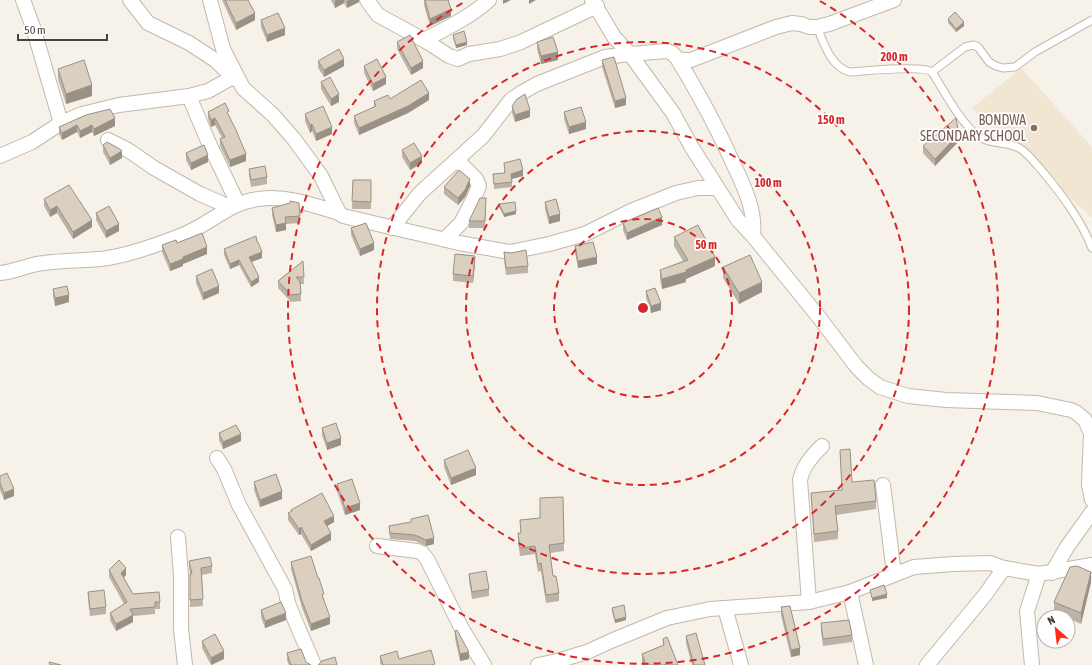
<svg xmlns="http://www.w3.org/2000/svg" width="1092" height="665" viewBox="0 0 1092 665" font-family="'Asap Condensed',sans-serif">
  <rect width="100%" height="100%" fill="#f6f1e9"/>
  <polygon fill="#f0e6d1" points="1021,68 1092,147 1092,218 972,108"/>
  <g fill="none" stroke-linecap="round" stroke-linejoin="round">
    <defs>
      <g id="lane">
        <path d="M817,27C824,44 831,67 850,72C864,71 923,65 932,72C945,92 959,121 978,136C990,145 1007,141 1019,148C1029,154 1035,163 1043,172C1062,195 1081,220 1092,248"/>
        <polyline points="932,72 965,47 974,45 978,47 989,62 996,66 1003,68 1015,67 1035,52 1092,20"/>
      </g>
      <g id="street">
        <polyline points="23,0 33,27 61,123"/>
        <polyline points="130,0 148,23 189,43 215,60 235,79"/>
        <polyline points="210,0 223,49 243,88 273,115 294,139 321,176 339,213 343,216 459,243 510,252 549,244 585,234 631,211 676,193 698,188 717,188"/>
        <polyline points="367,0 378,15 429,43 449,56 458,59 469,54 500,49 521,42 597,6"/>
        <polyline points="592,0 614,37 630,54 673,113 691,146 738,220 753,236 818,316 856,366 869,379 880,387 908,396 946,400 1037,403 1071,410 1077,413 1085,420 1091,433 1089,485 1092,500"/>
        <path d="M424,40C447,28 470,17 489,0"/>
        <polyline points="677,58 682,60 691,60 776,27 792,23 801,24 809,27 817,27 829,24 894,0"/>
        <polyline points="189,96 208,141 238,204"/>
        <polyline points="108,140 128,150 154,168 200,194 230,207"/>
        <polyline points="0,156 32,142 61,123 82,114 119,105 189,96 208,91 233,77"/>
        <path d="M392,228L420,193L483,136L511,100L521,93L537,84L605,57L630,54L667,51L672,53L677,58C697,91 716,125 732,161C743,184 756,210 753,236"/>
        <polyline points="445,239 461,223 474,198 479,186 476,179 457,160"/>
        <path d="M0,273C15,272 29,264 44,263C65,260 87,261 108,258C132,254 157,245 180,236C208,226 229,202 259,199C286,195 313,205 339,213"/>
        <polyline points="217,458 224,469 239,505 285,589 289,606 314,665"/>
        <polyline points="883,485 894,574"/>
        <polyline points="178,537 181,576 181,629 185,665"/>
        <polyline points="377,546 417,551 422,553 427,559 462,629 484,665"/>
        <polyline points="1052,573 1067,547 1092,512"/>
        <polyline points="850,592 866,665"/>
        <path d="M809,602L800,480C803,466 812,456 822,446"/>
        <polyline points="725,608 741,665"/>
        <polyline points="538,665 557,661 587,652 611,641 667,618 710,609 809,602 850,592 914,567 953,564 990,563 1004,568 1039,574 1092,565"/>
        <polyline points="927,665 985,595 1004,568"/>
        <polyline points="1032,665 1027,611 1039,574"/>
      </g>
    </defs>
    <use href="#lane" stroke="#c2b9aa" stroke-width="9"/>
    <use href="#street" stroke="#c2b9aa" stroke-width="16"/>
    <use href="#lane" stroke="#fff" stroke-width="7"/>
    <use href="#street" stroke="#fff" stroke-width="14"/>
  </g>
  <g fill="#bcb2a5">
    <polygon points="222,0 248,0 255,20 236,30"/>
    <polygon points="331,0 359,0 359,2 347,8 344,3 335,8"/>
    <polygon points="424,0 448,0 451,16 430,26 424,5"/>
    <polygon points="948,19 964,26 956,32 948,23"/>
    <polygon points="261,20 285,35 267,42 261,27"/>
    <polygon points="453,35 467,45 456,48 453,38"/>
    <polygon points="397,42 423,68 411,75 397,49"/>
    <polygon points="537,42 558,60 541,64 537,49"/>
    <polygon points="602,60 626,105 615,108 602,67"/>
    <polygon points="318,61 344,66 324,77 318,68"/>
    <polygon points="364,66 386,84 373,91 364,73"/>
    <polygon points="58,69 92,96 66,104 58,79"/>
    <polygon points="321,82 339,102 331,106 321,89"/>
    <polygon points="390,99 429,100 408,113 359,135 354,123 354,116 374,107 374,101"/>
    <polygon points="512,106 530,117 515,122 512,113"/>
    <polygon points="208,112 229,116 246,161 230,167 220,146 220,139 222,138 215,125 211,127 208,119"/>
    <polygon points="564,112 586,129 569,134 564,119"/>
    <polygon points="305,114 332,134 316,141 312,131 310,133 305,121"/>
    <polygon points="86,115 115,126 94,136 92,132 80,138 77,132 62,140 59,134 59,127"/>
    <polygon points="959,141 935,166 923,153 923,146"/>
    <polygon points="103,145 122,158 110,165 103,152"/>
    <polygon points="402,150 422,163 410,170 402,157"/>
    <polygon points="186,153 208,162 191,170 186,160"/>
    <polygon points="504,163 523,176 512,179 512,187 494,189 493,174 505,173"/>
    <polygon points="249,169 267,177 267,184 251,187 249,176"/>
    <polygon points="353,180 371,180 371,209 352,209"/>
    <polygon points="470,186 465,197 458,205 444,194 444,187"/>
    <polygon points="486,198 485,228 469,228 469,221"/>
    <polygon points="44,199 92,227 73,239 57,213 50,217 44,206"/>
    <polygon points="545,202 560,221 549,224 545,209"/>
    <polygon points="499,204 516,214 504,217 499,207"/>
    <polygon points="272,208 300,216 300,223 286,224 286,230 276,232 272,215"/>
    <polygon points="96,213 119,231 106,238 96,220"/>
    <polygon points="623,223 662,225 627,240 623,230"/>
    <polygon points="351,228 374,250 360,256 351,235"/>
    <polygon points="674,237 715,266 686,279 686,282 662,289 660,280 660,270 683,261 674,246"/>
    <polygon points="177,243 207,254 183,264 183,266 170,271 162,252 162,245"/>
    <polygon points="575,246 597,264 578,268 575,253"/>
    <polygon points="224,249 262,258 251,262 259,282 251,287 239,265 230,269 224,255"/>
    <polygon points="504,252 511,253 528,266 528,273 506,275 504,260"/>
    <polygon points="303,261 304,284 300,284 301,294 301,301 291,302 278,288 278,281"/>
    <polygon points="475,263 473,283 453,281 453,274"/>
    <polygon points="723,267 762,292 739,304 723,278"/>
    <polygon points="196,276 219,293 203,300 196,283"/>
    <polygon points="53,289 69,302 55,306 53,296"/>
    <polygon points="646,291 661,310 651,313 646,298"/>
    <polygon points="322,428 341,445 327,450 322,435"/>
    <polygon points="219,433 241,441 223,449 219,440"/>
    <polygon points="840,450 852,482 876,501 876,509 836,515 838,531 838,539 814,542 811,493 842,490"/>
    <polygon points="444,460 476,475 451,485 444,467"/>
    <polygon points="0,476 14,496 4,500 0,490"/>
    <polygon points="254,482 282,499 260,507 254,490"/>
    <polygon points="337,484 360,510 345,515 337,491"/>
    <polygon points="563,497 564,551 550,553 553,576 559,593 559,601 546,603 541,571 538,572 535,554 520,556 518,541 518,533 521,533 520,520 540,518"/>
    <polygon points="291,510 334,522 327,526 331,540 311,551 301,534 299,535 288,520 288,513 291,512"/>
    <polygon points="411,519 434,544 426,546 415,541 390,539 389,532 389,526 411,522"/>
    <polygon points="189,561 212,566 212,573 202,575 203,606 190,607 190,574 189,568"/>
    <polygon points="291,562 318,578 330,624 311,631 302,608 291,569"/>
    <polygon points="109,570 126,575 124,578 133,594 160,602 160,609 155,609 155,614 133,616 133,622 116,631 110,620 110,613 124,604 109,577"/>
    <polygon points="469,574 489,589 489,596 472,599 469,581"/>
    <polygon points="1091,582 1081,624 1068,618 1068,617 1065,617 1054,612 1054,602"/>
    <polygon points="88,592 106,607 106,614 90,616 88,599"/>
    <polygon points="781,607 800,655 791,657 781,615"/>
    <polygon points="612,608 626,620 615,623 612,611"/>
    <polygon points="261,610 286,620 265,628 261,617"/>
    <polygon points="821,623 852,635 852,642 823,646 821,630"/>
    <polygon points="455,631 469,659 460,661 455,638"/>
    <polygon points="686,636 705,665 692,665 686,643"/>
    <polygon points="663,639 678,665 642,665 642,654 663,646"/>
    <polygon points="202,641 224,659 211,665 202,648"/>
    <polygon points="287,653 306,662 311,665 289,665 287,660"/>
    <polygon points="380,656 399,659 435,665 381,665 380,663"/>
  </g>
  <g fill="#999186">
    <polygon points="336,0 344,0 344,3 335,8 335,1"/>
    <polygon points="349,0 359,0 359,2 347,8 347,1"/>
    <polygon points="503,0 511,0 503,4"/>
    <polygon points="529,0 536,0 529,4"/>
    <polygon points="451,9 451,16 430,26 430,19"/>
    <polygon points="255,13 255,20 236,30 236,23"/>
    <polygon points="964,22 964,26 956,32 956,29"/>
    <polygon points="285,28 285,35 267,42 267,35"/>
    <polygon points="467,42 467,45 456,48 456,45"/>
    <polygon points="558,52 558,60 541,64 541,56"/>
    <polygon points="344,59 344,66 324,77 324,70"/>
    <polygon points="423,61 423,68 411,75 411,68"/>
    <polygon points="386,77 386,84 373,91 373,84"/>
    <polygon points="92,85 92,96 66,104 66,94"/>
    <polygon points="429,93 429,100 408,113 359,135 359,128"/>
    <polygon points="339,94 339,102 331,106 331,99"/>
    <polygon points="626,98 626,105 615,108 615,101"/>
    <polygon points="530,110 530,117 515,122 515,115"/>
    <polygon points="115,118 115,126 94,136 94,129"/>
    <polygon points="215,118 215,125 211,127 211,120"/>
    <polygon points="586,122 586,129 569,134 569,127"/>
    <polygon points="312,124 312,131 310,133 310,125"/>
    <polygon points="77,125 77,132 62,140 62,133"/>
    <polygon points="92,125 92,132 80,138 80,131"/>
    <polygon points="332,127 332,134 316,141 316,134"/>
    <polygon points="959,134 959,141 935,166 935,159"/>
    <polygon points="122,151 122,158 110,165 110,158"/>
    <polygon points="246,154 246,161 230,167 230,160"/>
    <polygon points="208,155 208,162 191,170 191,163"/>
    <polygon points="422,156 422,163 410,170 410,163"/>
    <polygon points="523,170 523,176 511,179 511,174"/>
    <polygon points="470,179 470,186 465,197 458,205 458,198"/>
    <polygon points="57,206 57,213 50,217 50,210"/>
    <polygon points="516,211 516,214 504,217 504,214"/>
    <polygon points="560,214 560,221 549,224 549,217"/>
    <polygon points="662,217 662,225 627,240 627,233"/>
    <polygon points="92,220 92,227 73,239 73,232"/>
    <polygon points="286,223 286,230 276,232 276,225"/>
    <polygon points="119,224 119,231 106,238 106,231"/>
    <polygon points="374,243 374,250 360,256 360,249"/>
    <polygon points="207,247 207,254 183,264 183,266 170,271 170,264 183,257"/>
    <polygon points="262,252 262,258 249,263 249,257"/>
    <polygon points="475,256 475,263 473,283 473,276"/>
    <polygon points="597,257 597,264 578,268 578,261"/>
    <polygon points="715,257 715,266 686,279 686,282 662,289 662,279"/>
    <polygon points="239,260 239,265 230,269 230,264"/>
    <polygon points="259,277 259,282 251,287 251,282"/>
    <polygon points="762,282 762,292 739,304 739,293"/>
    <polygon points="219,286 219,293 203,300 203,293"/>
    <polygon points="69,295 69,302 55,306 55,298"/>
    <polygon points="661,303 661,310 651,313 651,306"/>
    <polygon points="241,434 241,441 223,449 223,442"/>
    <polygon points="341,438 341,445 327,450 327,443"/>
    <polygon points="476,468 476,475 451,485 451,478"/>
    <polygon points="14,489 14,496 4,500 4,493"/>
    <polygon points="282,491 282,499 260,507 260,500"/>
    <polygon points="360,503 360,510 345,515 345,508"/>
    <polygon points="334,516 334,522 324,528 324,521"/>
    <polygon points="301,527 301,534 299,535 299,529"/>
    <polygon points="331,533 331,540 311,551 311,545"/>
    <polygon points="434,538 434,544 426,546 426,540"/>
    <polygon points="126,568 126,575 121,580 121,573"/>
    <polygon points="1091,572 1091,582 1081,624 1081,613"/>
    <polygon points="887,594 887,598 872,601 872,598"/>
    <polygon points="286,613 286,620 265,628 265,621"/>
    <polygon points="133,615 133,622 116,631 116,624"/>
    <polygon points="330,617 330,624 311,631 311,624"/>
    <polygon points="626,617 626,620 615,623 615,620"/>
    <polygon points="800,648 800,655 791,657 791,650"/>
    <polygon points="224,651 224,659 211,665 211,658"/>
    <polygon points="469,652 469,659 460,661 460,654"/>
  </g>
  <g fill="#dbcfc0" stroke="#999186">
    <polygon points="225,0 248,0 255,13 236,23"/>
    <polygon points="425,0 448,0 451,9 430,19"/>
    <polygon points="955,12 964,22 956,29 948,19"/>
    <polygon points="278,13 285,28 267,35 261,20"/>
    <polygon points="464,31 467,42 456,45 453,35"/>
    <polygon points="410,35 423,61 411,68 397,42"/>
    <polygon points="553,37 558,52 541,56 537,42"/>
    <polygon points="339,49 344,59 324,70 318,61"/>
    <polygon points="614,57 626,98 615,101 602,60"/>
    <polygon points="377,59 386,77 373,84 364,66"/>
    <polygon points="84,60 92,85 66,94 58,69"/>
    <polygon points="330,77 339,94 331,99 321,82"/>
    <polygon points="421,80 429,93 408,106 359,128 354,116 376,106 374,101 388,95 390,99"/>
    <polygon points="525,94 530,110 515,115 512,106 517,99"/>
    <polygon points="225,103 229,111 227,112 236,130 246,154 230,160 220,139 225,137 215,118 211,120 208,112"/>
    <polygon points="323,106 332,127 316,134 312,124 310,125 305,114"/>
    <polygon points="581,107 586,122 569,127 564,112"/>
    <polygon points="110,109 115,118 94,129 92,125 80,131 77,125 62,133 59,127 86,115"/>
    <polygon points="956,118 959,134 935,159 923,146"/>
    <polygon points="107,142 120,149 122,151 110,158 103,145"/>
    <polygon points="414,143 422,156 410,163 402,150"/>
    <polygon points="204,145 208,155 191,163 186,153"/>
    <polygon points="520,159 523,170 511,174 512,182 494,184 493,174 505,173 504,163"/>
    <polygon points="265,166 267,177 251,180 249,169"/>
    <polygon points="459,170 470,179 465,190 458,198 444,187"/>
    <polygon points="353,180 371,180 371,202 352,201"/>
    <polygon points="69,185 92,220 73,232 57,206 50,210 44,199"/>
    <polygon points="480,198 486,198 485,221 469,221"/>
    <polygon points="556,199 560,214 549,217 545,202"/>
    <polygon points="290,201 299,203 300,216 285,217 286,223 276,225 272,208 290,203"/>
    <polygon points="515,202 516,211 504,214 499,204"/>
    <polygon points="109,206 119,224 106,231 96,213"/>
    <polygon points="658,208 662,217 627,233 623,223"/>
    <polygon points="366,223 374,243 360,249 351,228"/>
    <polygon points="698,225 715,257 686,270 686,272 662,279 660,270 688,260 674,237"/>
    <polygon points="202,233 207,247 183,257 183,259 170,264 162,245 176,240 177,243"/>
    <polygon points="256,236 257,242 258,242 262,252 249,257 259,277 251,282 239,260 230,264 224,249"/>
    <polygon points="593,242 597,257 578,261 575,246"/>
    <polygon points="526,250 528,266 506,268 504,252 511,253"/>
    <polygon points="455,254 475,256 473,276 453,274"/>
    <polygon points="750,255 762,282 739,293 723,267"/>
    <polygon points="303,261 304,277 296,277 300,282 301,294 291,295 278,281"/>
    <polygon points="212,269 219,286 203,293 196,276"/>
    <polygon points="67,286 69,295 55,298 53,289"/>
    <polygon points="655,288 661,303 651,306 646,291"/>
    <polygon points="336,423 341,438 327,443 322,428"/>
    <polygon points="236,425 241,434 223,442 219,433"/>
    <polygon points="850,449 852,482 874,480 876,501 835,506 838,531 814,534 811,493 842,490 840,450"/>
    <polygon points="468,450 476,468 451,478 444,460"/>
    <polygon points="7,473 14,489 4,493 0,483 0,476"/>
    <polygon points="276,474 282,491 260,500 254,482"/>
    <polygon points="352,479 360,503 345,508 337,484"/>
    <polygon points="322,493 334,516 324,521 331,533 311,545 301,527 299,529 288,513 292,511 291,510"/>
    <polygon points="563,497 564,543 549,545 553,576 556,576 559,593 546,595 541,563 538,564 535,546 520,548 518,533 521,533 520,520 540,518 540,498"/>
    <polygon points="428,515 434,538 426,540 415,535 390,533 389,526 411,522 411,519"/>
    <polygon points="311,556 318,578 319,578 324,594 322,595 330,617 311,624 302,601 291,562"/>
    <polygon points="210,557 212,566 201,568 203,599 190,600 190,574 192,574 189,561"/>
    <polygon points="119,560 126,568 121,573 133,594 159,592 160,602 155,602 155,607 130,609 133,615 116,624 110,613 127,602 109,570"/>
    <polygon points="1077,566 1091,572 1081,613 1054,602 1070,567"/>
    <polygon points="486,571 489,589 472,592 469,574"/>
    <polygon points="884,585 887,594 872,598 870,590"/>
    <polygon points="104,590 106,607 90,609 88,592"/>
    <polygon points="281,602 286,613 265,621 261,610"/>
    <polygon points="624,605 626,617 615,620 612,608"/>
    <polygon points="790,606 800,648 791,650 781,607"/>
    <polygon points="849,620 852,635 823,639 821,623"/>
    <polygon points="457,630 469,652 460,654 455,631"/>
    <polygon points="696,633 705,665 694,665 686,636"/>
    <polygon points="215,634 224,651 211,658 202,641"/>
    <polygon points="667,637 678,665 668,665 667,664 664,665 643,665 642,663 645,662 642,654 664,645 663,639"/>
    <polygon points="301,649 306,662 311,665 290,665 291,665 287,653"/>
    <polygon points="431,650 435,664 431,665 383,665 380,656 397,651 399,659"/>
    <polygon points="335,657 337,665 318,665 322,661"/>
    <polygon points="49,662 61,665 50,665"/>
  </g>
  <g fill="none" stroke="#d62828" stroke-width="2" stroke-dasharray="7 5">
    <circle cx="643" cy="308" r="89"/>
    <circle cx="643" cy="308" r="177"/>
    <circle cx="643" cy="308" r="266"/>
    <path d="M820 1A355 355 0 1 1 466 1"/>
  </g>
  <circle fill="#8d6e63" stroke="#fff" stroke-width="1.5" cx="1034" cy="128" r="4"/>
  <g text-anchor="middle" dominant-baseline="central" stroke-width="3.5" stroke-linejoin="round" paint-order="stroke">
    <g font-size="14" fill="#785e54" stroke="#fff" text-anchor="end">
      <text x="1026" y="120">BONDWA<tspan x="1026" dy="16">SECONDARY SCHOOL</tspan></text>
    </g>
  </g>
  <circle cx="643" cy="308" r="6" fill="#d62828" stroke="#fff" stroke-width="2"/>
  <g font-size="12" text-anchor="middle" font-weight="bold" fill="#d62828" stroke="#fff" stroke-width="3.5" stroke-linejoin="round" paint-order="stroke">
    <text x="894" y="61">200 m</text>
    <text x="831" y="124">150 m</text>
    <text x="768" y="187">100 m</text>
    <text x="706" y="249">50 m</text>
  </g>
  <g transform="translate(1056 629) rotate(332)"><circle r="19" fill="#ffffff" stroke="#b7b3af"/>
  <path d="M0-3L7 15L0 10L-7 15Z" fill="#ff2f16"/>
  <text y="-6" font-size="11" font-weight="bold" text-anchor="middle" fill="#4a4136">N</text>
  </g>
  <path d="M18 34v6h89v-6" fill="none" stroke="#4a4136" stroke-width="2"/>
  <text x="24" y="34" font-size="12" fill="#4a4136" stroke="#ffffff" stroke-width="3" paint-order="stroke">50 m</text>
</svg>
